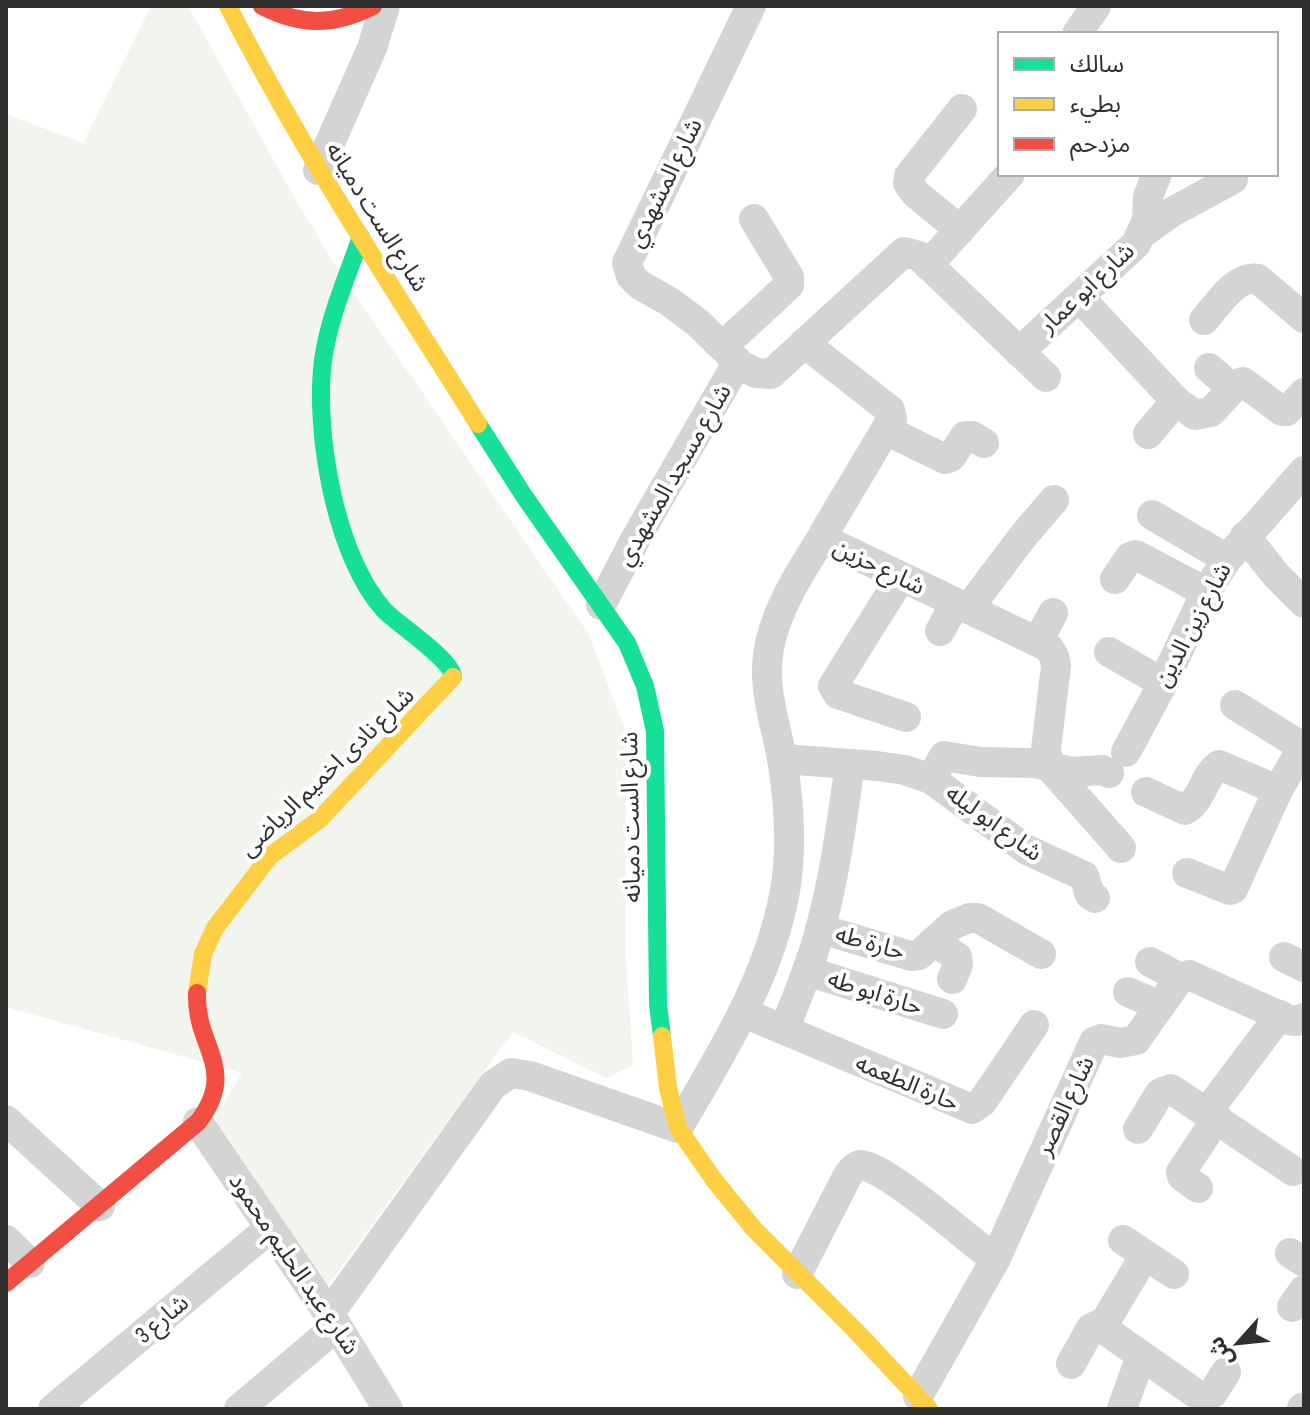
<svg xmlns="http://www.w3.org/2000/svg" width="1310" height="1415" viewBox="0 0 1310 1415" font-family="'Sofia Sans Condensed','Noto Sans Arabic',sans-serif">
  <rect width="100%" height="100%" fill="#fff"/>
  <polygon fill="#f1f5ed" points="151,6 188,6 289,188 340,273 588,633 626,732 626,959 633,1065 606,1078 513,1032 326,1288 214,1122 242,1073 6,1007 6,114 83,143"/>
  <g fill="none" stroke-linecap="round" stroke-linejoin="round">
    <g stroke="#d4d4d4" stroke-width="30">
      <polyline points="1077,34 1096,6"/>
      <polyline points="318,170 372,48 385,6"/>
      <polyline points="960,230 915,193 908,183 909,176 962,109"/>
      <polyline points="1144,232 1172,212 1233,179"/>
      <polyline points="928,265 1010,174"/>
      <polyline points="1079,297 1176,401 1195,415 1211,412 1237,384 1243,382 1282,411 1287,411 1304,393"/>
      <path d="M1204,320C1218,305 1236,274 1258,279L1304,318"/>
      <polyline points="804,343 890,410 892,419 824,533 825,540 1048,647 1054,656 1056,666 1046,749 1049,766 1121,848"/>
      <polyline points="723,346 789,285 789,277 754,219"/>
      <polyline points="1019,352 1136,244 1147,220 1148,197 1157,174"/>
      <polyline points="742,366 698,323 670,302 640,285 631,276 627,263 751,6"/>
      <polyline points="1209,368 1232,388"/>
      <polyline points="886,430 945,459 951,457 965,436 972,436 984,443"/>
      <polyline points="1148,434 1176,401"/>
      <polyline points="1152,515 1227,559"/>
      <polyline points="1245,536 1276,575 1304,603"/>
      <polyline points="901,577 833,686 838,694 906,717"/>
      <polyline points="1115,579 1130,557 1136,555 1206,592"/>
      <polyline points="601,605 636,538 732,372 742,366 756,373 771,374 904,252 919,256 1046,377"/>
      <polyline points="968,609 1024,535 1054,500"/>
      <polyline points="940,631 955,604"/>
      <polyline points="1038,641 1053,613"/>
      <polyline points="1109,652 1163,683"/>
      <polyline points="1235,705 1303,747"/>
      <polyline points="1126,752 1163,683 1206,592 1227,559 1304,471"/>
      <polyline points="782,759 877,766 905,770 931,779 1027,850 1084,876 1090,895 1095,898"/>
      <polyline points="931,779 944,756 980,762 1034,763 1073,772 1102,770 1109,773"/>
      <path d="M1146,792L1185,810C1203,800 1203,776 1219,765L1278,790"/>
      <polyline points="1187,873 1230,890 1233,889 1278,790 1304,745"/>
      <polyline points="821,929 911,956 919,955 952,925 969,918 978,918 1041,954"/>
      <polyline points="934,941 957,957 958,965 952,979"/>
      <polyline points="1284,957 1304,967"/>
      <polyline points="1150,962 1180,978"/>
      <polyline points="807,971 943,1014"/>
      <polyline points="1128,992 1160,1006"/>
      <polyline points="744,1013 972,1109 982,1102 1034,1025"/>
      <path d="M784,1030C797,997 811,965 820,930C835,876 842,820 850,764"/>
      <polyline points="1207,1112 1280,1015"/>
      <polyline points="6,1120 100,1206"/>
      <polyline points="198,1122 337,1326 388,1409"/>
      <polyline points="1138,1129 1160,1093 1171,1089 1293,1171"/>
      <polyline points="1198,1188 1182,1176 1181,1172 1217,1118"/>
      <polyline points="6,1240 30,1263"/>
      <polyline points="1123,1240 1174,1274"/>
      <polyline points="1290,1253 1304,1262"/>
      <path d="M797,1274L847,1177C850,1172 854,1166 860,1165C881,1163 975,1244 995,1260"/>
      <polyline points="1292,1307 1304,1290"/>
      <path d="M329,1314L493,1085L511,1073L530,1076L678,1128C722,1052 769,979 785,891C792,849 789,801 782,758C774,717 760,682 771,639C781,601 802,569 823,536"/>
      <polyline points="1102,1327 1145,1255"/>
      <polyline points="1071,1364 1091,1328 1098,1325 1202,1398 1213,1393 1226,1372"/>
      <polyline points="918,1396 995,1260 1094,1042 1101,1039 1120,1043 1136,1040 1180,978 1189,975 1289,1020 1297,1021 1304,1018"/>
      <polyline points="1302,1408 1303,1409"/>
      <polyline points="53,1409 270,1228"/>
      <polyline points="239,1409 337,1326"/>
      <polyline points="1122,1409 1141,1356"/>
    </g>
    <g stroke="#16e098" stroke-width="18">
      <path d="M361,237C347,277 329,317 323,360C314,431 335,556 384,610C398,625 452,659 453,677"/>
      <polyline points="478,424 524,496 627,643 645,686 655,731 658,1005 662,1036"/>
    </g>
    <g stroke="#ffcf43" stroke-width="18">
      <path d="M228,6C302,151 392,286 478,424"/>
      <polyline points="197,993 203,954 215,928 270,856 320,819 453,677"/>
      <polyline points="662,1036 668,1088 678,1128 714,1180 754,1229 855,1330 929,1409"/>
    </g>
    <g stroke="#f24e42" stroke-width="18">
      <path d="M262,6C301,26 334,26 373,6"/>
      <path d="M6,1283L198,1122C239,1068 195,1048 197,993"/>
    </g>
  </g>
  <g text-anchor="middle" dominant-baseline="central" stroke-width="8" stroke-linejoin="round" paint-order="stroke">
    <g font-size="24" fill="#303030" stroke="#fff">
      <text transform="translate(665 183) rotate(-64)">شارع المشهدي</text>
      <text transform="translate(377 217) rotate(58)">شارع الست دميانه</text>
      <text transform="translate(1087 288) rotate(-43)">شارع ابو عمار</text>
      <text transform="translate(674 475) rotate(-60)">شارع مسجد المشهدي</text>
      <text transform="translate(879 567) rotate(26)">شارع حزين</text>
      <text transform="translate(1193 625) rotate(-62)">شارع زين الدين</text>
      <text transform="translate(327 772) rotate(-44)">شارع نادى اخميم الرياضى</text>
      <text transform="translate(631 817) rotate(-91)">شارع الست دميانه</text>
      <text transform="translate(994 823) rotate(36)">شارع ابو ليله</text>
      <text transform="translate(870 943) rotate(16)">حارة طه</text>
      <text transform="translate(875 993) rotate(18)">حارة ابو طه</text>
      <text transform="translate(907 1083) rotate(23)">حارة الطعمه</text>
      <text transform="translate(1065 1106) rotate(-65)">شارع القصر</text>
      <text transform="translate(294 1264) rotate(56)">شارع عبد الحليم محمود</text>
      <text transform="translate(162 1319) rotate(-40)">شارع 3</text>
    </g>
  </g>
  <rect width="1310" height="1415" fill="none" stroke="#303030" stroke-width="16"/>
  <rect x="998" y="32" width="280" height="144" fill="#ffffff" stroke="#acacac" stroke-width="2"/>
  <rect x="1014" y="58" width="40" height="12" fill="#16e098" stroke="#acacac" stroke-width="2"/>
  <text x="1070" y="72" font-size="24" fill="#303030">سالك</text>
  <rect x="1014" y="98" width="40" height="12" fill="#ffcf43" stroke="#acacac" stroke-width="2"/>
  <text x="1070" y="112" font-size="24" fill="#303030">بطيء</text>
  <rect x="1014" y="138" width="40" height="12" fill="#f24e42" stroke="#acacac" stroke-width="2"/>
  <text x="1070" y="152" font-size="24" fill="#303030">مزدحم</text>
  <g transform="translate(1238 1343) rotate(243)" stroke="#ffffff" stroke-width="6" paint-order="stroke">
  <path d="M0-6L14 30L0 20L-14 30Z" fill="#303030"/>
  <text y="-12" font-size="22" font-weight="bold" text-anchor="middle" fill="#303030">ش</text>
  </g>
</svg>
